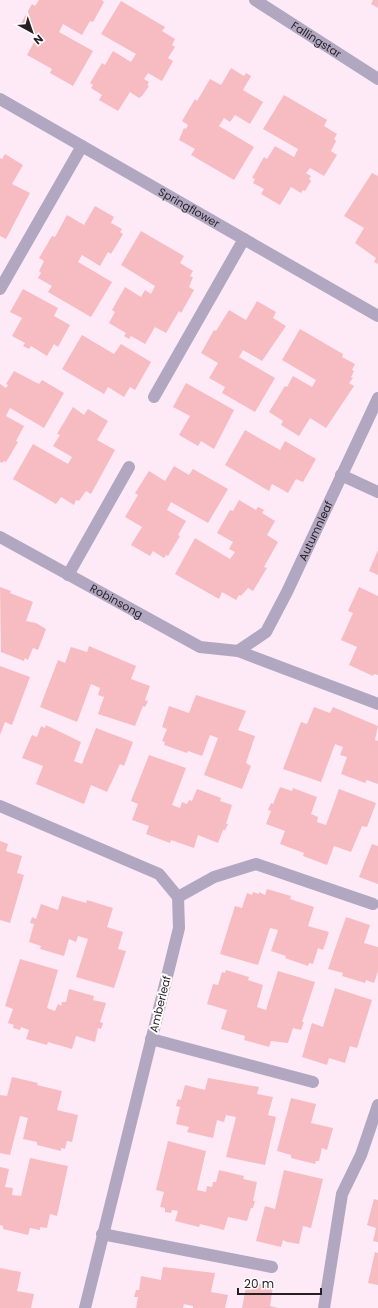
<svg xmlns="http://www.w3.org/2000/svg" width="378" height="1308" viewBox="0 0 378 1308" font-family="Poppins,sans-serif">
  <rect width="100%" height="100%" fill="#fee9f7"/>
  <g fill="#f7bcc1">
    <polygon points="39,0 102,0 104,2 93,22 90,21 82,35 63,24 59,32 93,51 73,86 50,73 52,69 27,55 37,37 19,27 32,4 35,6"/>
    <polygon points="373,0 378,0 378,8 371,4"/>
    <polygon points="121,1 165,27 162,31 175,39 172,45 175,47 168,58 173,61 162,81 148,73 144,79 149,82 147,85 149,86 142,96 139,98 130,92 118,111 99,100 102,95 91,88 93,85 90,83 102,63 105,65 113,51 131,62 136,54 101,34"/>
    <polygon points="231,68 244,76 246,73 251,76 243,90 263,102 250,124 235,115 230,122 224,118 219,126 254,147 234,180 191,155 195,149 179,140 184,128 186,129 188,125 182,121 195,99 197,101 210,79 221,85"/>
    <polygon points="284,95 327,120 324,126 337,134 334,139 336,141 331,151 337,155 324,176 310,168 306,173 311,176 309,179 311,181 305,191 303,190 301,193 291,187 280,205 261,194 264,189 253,183 255,179 252,178 264,157 267,159 275,146 294,157 298,149 263,129"/>
    <polygon points="5,154 23,165 12,184 30,193 6,239 0,236 0,158 2,159"/>
    <polygon points="372,173 378,176 378,264 374,262 376,258 355,243 364,228 344,216"/>
    <polygon points="95,206 114,217 111,223 122,229 120,232 123,234 111,254 108,252 100,266 82,255 78,262 112,282 91,317 48,292 52,286 38,278 41,273 39,271 44,261 39,258 52,236 55,237 67,215 84,225"/>
    <polygon points="141,231 184,256 180,263 193,271 190,276 193,277 189,287 194,290 181,313 179,311 166,333 155,327 145,344 131,336 129,339 124,336 126,333 109,323 115,312 112,310 125,287 141,297 145,290 151,294 155,286 121,265"/>
    <polygon points="23,289 58,308 54,316 70,325 58,347 54,344 47,356 31,346 29,349 23,346 25,343 12,336 22,318 10,312"/>
    <polygon points="257,301 276,312 273,318 286,326 262,361 243,350 239,357 275,378 255,412 222,393 225,387 209,378 218,363 201,353 214,330 216,331 229,310 246,320"/>
    <polygon points="300,329 343,354 342,357 355,364 352,370 354,371 351,377 353,378 349,383 354,386 326,428 310,418 299,436 281,425 283,421 269,412 285,386 287,387 293,376 312,387 316,380 282,360"/>
    <polygon points="82,335 114,354 121,344 151,362 135,390 130,387 124,397 108,387 104,394 62,369"/>
    <polygon points="14,371 39,384 42,380 64,393 44,428 10,408 6,416 24,426 16,441 18,442 6,462 4,461 2,463 0,462 0,384 6,388 8,385 6,384"/>
    <polygon points="186,383 234,410 214,449 201,441 198,446 179,435 190,416 173,407"/>
    <polygon points="73,407 84,415 88,409 108,421 97,440 115,450 91,494 86,491 79,501 76,500 74,505 61,497 56,504 13,479 33,444 68,464 72,457 53,446 60,435 57,434"/>
    <polygon points="245,430 280,450 285,441 316,459 303,482 296,479 288,493 272,484 269,491 225,465"/>
    <polygon points="174,466 189,475 193,469 228,489 208,523 171,502 167,510 186,521 178,535 180,536 168,556 166,555 164,558 153,551 150,556 131,545 142,527 125,517 138,495 135,493 149,471 165,481"/>
    <polygon points="239,500 256,510 258,507 264,510 262,513 275,521 267,535 278,542 264,567 267,568 253,591 248,588 241,596 239,595 236,600 222,592 219,599 175,574 195,538 230,559 235,552 229,549 233,542 217,533 230,510 233,511"/>
    <polygon points="378,550 378,575 369,571"/>
    <polygon points="0,587 11,591 10,593 33,602 26,621 36,623 46,629 38,650 33,648 28,660 25,658 24,661 1,652"/>
    <polygon points="359,587 378,596 378,675 374,674 373,676 349,665 357,647 341,640 353,613 348,611"/>
    <polygon points="89,646 136,666 131,679 150,686 145,700 148,701 145,707 143,706 135,726 98,714 104,697 98,695 100,688 91,684 77,722 40,707 58,660 65,663 71,647 87,652"/>
    <polygon points="0,666 30,677 12,725 5,722 0,735"/>
    <polygon points="196,695 246,711 238,730 255,736 246,763 251,766 242,789 204,775 218,738 210,735 202,756 188,751 187,753 164,745 165,742 162,741 167,729 162,727 169,706 189,713"/>
    <polygon points="314,707 330,713 333,707 378,726 375,740 378,741 378,784 367,780 365,783 341,774 347,757 340,755 343,747 335,744 321,782 283,769 301,722 307,724"/>
    <polygon points="46,725 81,742 74,761 82,764 96,728 133,742 124,766 120,764 107,792 91,785 84,804 36,784 43,766 22,758 32,735 37,737 41,726 45,728"/>
    <polygon points="149,755 186,768 172,805 180,808 182,802 187,804 189,800 192,801 197,789 221,798 220,801 232,805 226,824 228,824 225,830 223,830 218,843 198,835 194,848 171,840 170,843 146,834 149,826 132,820 138,804 131,801"/>
    <polygon points="280,787 292,791 293,788 317,797 311,814 318,817 317,822 326,825 339,789 376,803 367,827 362,826 351,852 334,846 327,865 303,856 304,853 280,844 285,831 266,824 271,811 268,810 271,803 273,804"/>
    <polygon points="0,841 8,844 6,851 22,856 17,873 24,875 10,923 0,920"/>
    <polygon points="372,844 378,846 378,884 359,877"/>
    <polygon points="267,889 291,896 290,899 314,907 308,926 329,932 323,950 318,948 313,964 309,963 308,966 285,958 286,956 271,951 278,930 270,928 258,965 220,954 235,906 242,908 247,893 252,895 253,892 259,894 259,892 265,895"/>
    <polygon points="62,896 86,903 87,900 113,908 107,927 123,932 118,949 126,951 114,988 76,977 88,939 78,936 76,942 69,939 64,956 40,949 41,946 29,942 34,924 30,923 32,917 36,919 41,904 58,910"/>
    <polygon points="346,917 370,925 364,943 378,947 378,971 374,983 366,980 365,983 342,976 343,973 328,969"/>
    <polygon points="20,959 58,970 47,1008 55,1011 58,1004 61,1006 62,1002 66,1002 69,989 94,996 93,1000 106,1003 100,1022 103,1023 101,1029 98,1028 95,1042 76,1036 72,1049 48,1042 47,1045 26,1039 29,1030 21,1027 20,1030 13,1028 14,1025 8,1023 13,1009 5,1006"/>
    <polygon points="226,970 249,977 248,980 263,985 257,1007 266,1010 278,971 315,982 302,1022 304,1022 301,1030 293,1028 288,1043 271,1041 269,1047 244,1040 245,1036 221,1029 227,1010 207,1004 213,984 218,985 222,972 225,973"/>
    <polygon points="335,988 372,1000 357,1048 350,1046 345,1063 329,1058 327,1065 302,1057 312,1023 323,1027"/>
    <polygon points="12,1077 38,1083 37,1085 62,1091 57,1110 78,1115 72,1142 67,1141 65,1149 61,1148 61,1151 37,1145 37,1142 23,1139 28,1118 20,1116 10,1155 0,1153 0,1095 7,1096"/>
    <polygon points="208,1078 259,1087 257,1094 273,1097 268,1115 276,1117 265,1165 226,1157 236,1117 226,1115 224,1122 217,1120 213,1138 187,1132 189,1127 176,1124 180,1107 176,1106 178,1099 181,1100 185,1085 205,1090"/>
    <polygon points="291,1098 316,1104 311,1123 333,1128 327,1150 322,1148 319,1161 316,1161 315,1164 291,1158 291,1155 277,1151"/>
    <polygon points="168,1141 206,1151 197,1190 206,1192 207,1186 212,1187 213,1182 216,1182 219,1170 244,1176 243,1179 257,1182 253,1201 255,1201 253,1208 251,1208 247,1221 228,1217 224,1230 200,1224 199,1227 175,1221 178,1211 172,1210 171,1213 165,1212 165,1208 160,1207 164,1192 156,1190"/>
    <polygon points="30,1158 68,1166 57,1216 50,1214 47,1228 40,1227 40,1230 30,1228 28,1235 3,1229 3,1226 0,1225 0,1167 9,1169 5,1187 13,1188 12,1195 21,1196"/>
    <polygon points="284,1170 323,1179 311,1228 303,1226 299,1244 287,1242 283,1240 281,1247 256,1241 265,1206 275,1209"/>
    <polygon points="374,1199 378,1200 378,1242 373,1241 376,1228 367,1225"/>
    <polygon points="375,1252 378,1253 378,1285 368,1283"/>
    <polygon points="163,1267 215,1273 211,1292 228,1295 225,1308 193,1308 193,1306 184,1304 183,1308 136,1308 138,1297 134,1297 136,1290 139,1290 141,1276 161,1280"/>
    <polygon points="0,1268 21,1272 17,1291 34,1294 31,1308 0,1308"/>
    <polygon points="247,1282 273,1286 270,1306 278,1308 242,1308"/>
  </g>
  <g fill="none" stroke-linecap="round" stroke-linejoin="round">
    <g stroke="#b1a7c1" stroke-width="12">
      <polyline points="0,289 82,146"/>
      <polyline points="154,397 244,239"/>
      <polyline points="341,475 378,492"/>
      <polyline points="68,575 129,467"/>
      <polyline points="238,651 378,704"/>
      <polyline points="178,897 214,877 256,864 373,904"/>
      <polyline points="151,1039 313,1082"/>
      <polyline points="102,1234 272,1267"/>
      <polyline points="324,1308 342,1194 361,1155 378,1105"/>
    </g>
    <g stroke="#b1a7c1" stroke-width="12">
      <path id="s1" d="M255,0L378,79"/>
      <path id="s2" d="M0,99L378,316"/>
      <path id="s3" d="M0,537L200,647L238,651L266,632L287,592L378,398"/>
      <polyline points="0,806 159,874 178,897 179,928 85,1308"/>
    </g>
  </g>
  <g text-anchor="middle" dominant-baseline="central" stroke-width="4" stroke-linejoin="round" paint-order="stroke">
    <g font-size="11" fill="#271f24" stroke="#fff">
      <text stroke="none"><textPath href="#s1" startOffset="73">Fallingstar</textPath></text>
      <text stroke="none"><textPath href="#s2" startOffset="218">Springflower</textPath></text>
      <text stroke="none"><textPath href="#s3" startOffset="413">Autumnleaf</textPath></text>
      <text stroke="none"><textPath href="#s3" startOffset="133">Robinsong</textPath></text>
      <text transform="translate(160 1004) rotate(-76)">Amberleaf</text>
    </g>
  </g>
  <g transform="translate(32 32) rotate(140)" stroke="#ffffff" stroke-width="3" paint-order="stroke">
  <path d="M0-3L7 15L0 10L-7 15Z" fill="#271f24"/>
  <text y="-6" font-size="11" font-weight="bold" text-anchor="middle" fill="#271f24">N</text>
  </g>
  <path d="M238 1288v6h83v-6" fill="none" stroke="#271f24" stroke-width="2"/>
  <text x="244" y="1288" font-size="12" fill="#271f24" stroke="#ffffff" stroke-width="3" paint-order="stroke">20 m</text>
</svg>
